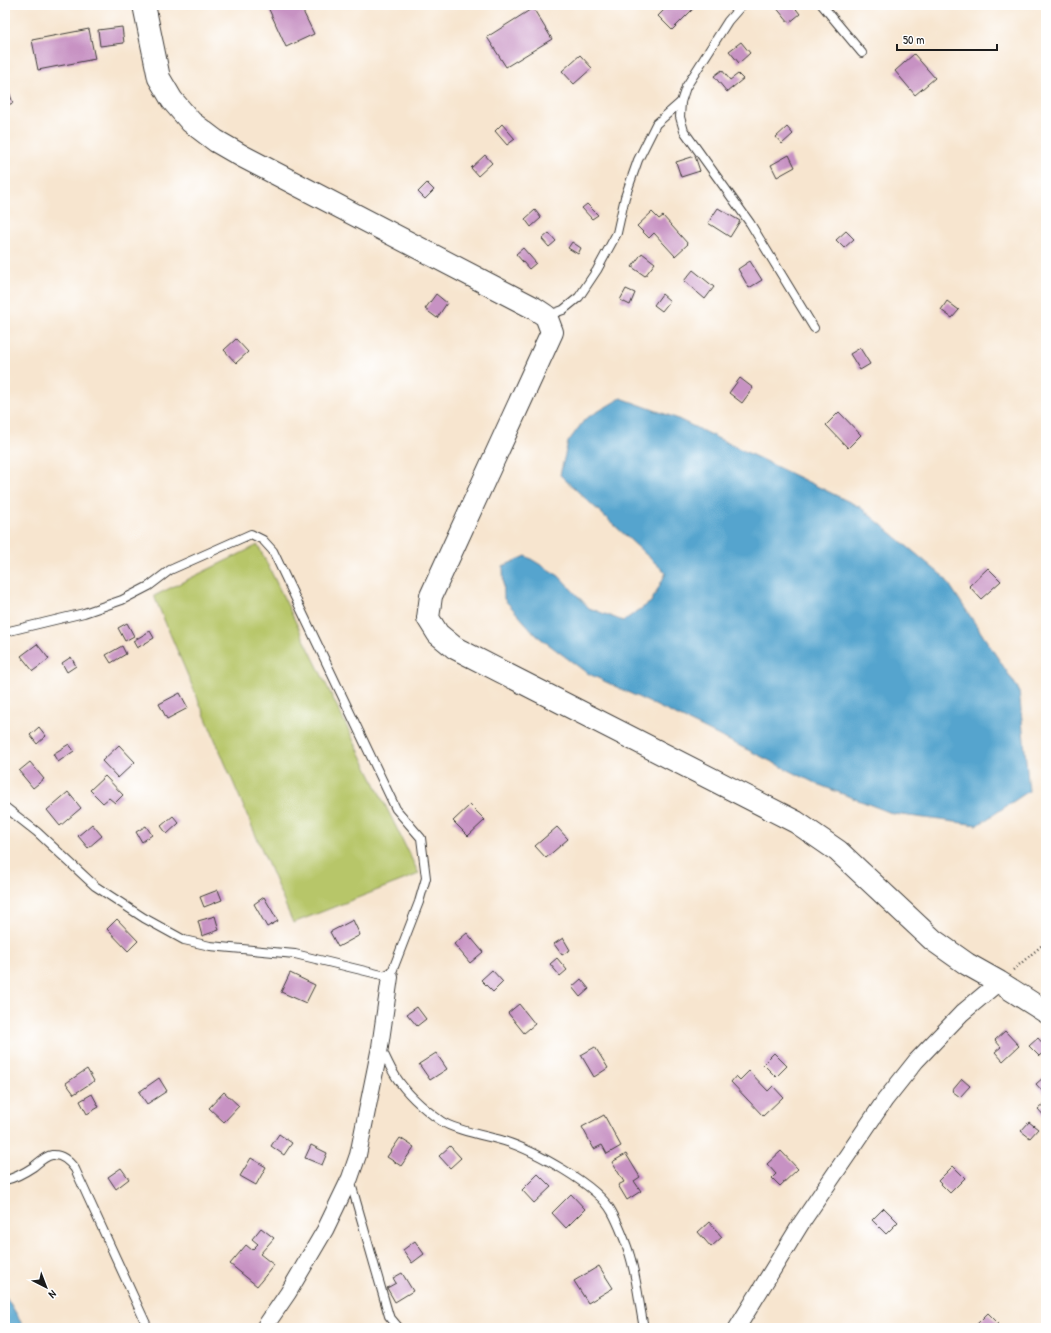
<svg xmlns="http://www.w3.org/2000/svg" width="1051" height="1333" viewBox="0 0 1051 1333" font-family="'Patrick Hand',sans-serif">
  <rect width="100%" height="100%" fill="#fff"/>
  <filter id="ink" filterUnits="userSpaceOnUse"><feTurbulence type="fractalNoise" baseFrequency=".025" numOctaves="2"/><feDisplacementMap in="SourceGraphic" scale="8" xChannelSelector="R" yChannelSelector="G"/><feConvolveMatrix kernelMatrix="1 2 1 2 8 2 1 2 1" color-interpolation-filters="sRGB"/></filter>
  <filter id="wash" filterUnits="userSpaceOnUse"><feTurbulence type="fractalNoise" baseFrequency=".012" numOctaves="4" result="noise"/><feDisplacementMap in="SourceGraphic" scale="16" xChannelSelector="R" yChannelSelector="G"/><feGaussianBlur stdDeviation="0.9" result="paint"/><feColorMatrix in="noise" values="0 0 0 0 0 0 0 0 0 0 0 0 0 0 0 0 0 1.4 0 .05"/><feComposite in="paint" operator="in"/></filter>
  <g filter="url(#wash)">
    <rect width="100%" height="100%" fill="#f7e5cf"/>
    <polygon fill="#b7c669" stroke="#6a7142" points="258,545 419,874 293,923 154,596"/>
    <g fill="#54a4ce" stroke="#386075">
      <polygon points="621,398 676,418 860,507 945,578 1019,690 1029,791 978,825 894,814 817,784 697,725 587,673 536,635 504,599 503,566 526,556 559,576 589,608 623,621 651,602 666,573 560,475 568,442 585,419"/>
      <polygon points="5,1295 25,1328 5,1328"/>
    </g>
    <g id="blocks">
      <g fill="#c792c3">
        <polygon points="267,5 300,5 314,34 286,47"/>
        <polygon points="669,5 691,5 694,8 672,30 658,16"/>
        <polygon points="777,5 793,5 800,14 789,23 775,6"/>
        <polygon points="533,8 552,39 506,67 487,37"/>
        <polygon points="122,27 124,43 100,46 98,30"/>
        <polygon points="89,29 95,59 38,70 32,40"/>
        <polygon points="741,42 750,53 739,63 729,51"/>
        <polygon points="914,54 935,78 915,95 895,71"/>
        <polygon points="580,55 592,68 574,84 562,71"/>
        <polygon points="722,70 730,80 738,74 743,79 727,92 714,76"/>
        <polygon points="8,89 13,103 5,106 5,90"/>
        <polygon points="502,124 515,139 507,145 495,131"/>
        <polygon points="787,127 793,134 782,144 776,137"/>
        <polygon points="485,155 492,163 478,176 471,168"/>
        <polygon points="789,155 795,167 777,177 771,165"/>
        <polygon points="695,156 700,171 681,177 676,162"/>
        <polygon points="427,183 434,190 425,199 418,192"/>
        <polygon points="587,204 598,215 592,219 582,208"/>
        <polygon points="718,208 740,221 730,237 708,223"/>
        <polygon points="535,210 541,218 531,227 525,219"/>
        <polygon points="652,212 659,219 663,216 688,244 675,256 654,233 649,238 637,226"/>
        <polygon points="846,231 854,239 844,248 836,240"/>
        <polygon points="549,233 556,241 549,247 542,239"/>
        <polygon points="572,242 581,248 578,254 568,248"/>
        <polygon points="523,248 536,263 529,269 516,254"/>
        <polygon points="642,253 655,263 645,276 632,267"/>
        <polygon points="750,261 762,280 749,288 738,269"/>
        <polygon points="693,270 714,287 705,299 684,281"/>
        <polygon points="626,289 635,293 630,305 620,300"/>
        <polygon points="436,294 447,303 437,318 425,309"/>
        <polygon points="662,294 670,301 662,311 654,305"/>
        <polygon points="947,301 959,310 952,318 941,310"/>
        <polygon points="236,339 248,352 236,363 224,350"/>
        <polygon points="860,348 870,364 860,370 850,354"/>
        <polygon points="740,378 753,388 742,403 729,393"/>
        <polygon points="839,412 861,435 848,448 826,425"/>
        <polygon points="988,568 1001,581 981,599 969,586"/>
        <polygon points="127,623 134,636 125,641 118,628"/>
        <polygon points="150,631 154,638 137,648 133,641"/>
        <polygon points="37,644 49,659 33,671 21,656"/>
        <polygon points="122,646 126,654 111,663 106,655"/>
        <polygon points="71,657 76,666 67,672 62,663"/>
        <polygon points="180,693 188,708 167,719 159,704"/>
        <polygon points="39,727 46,736 37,744 30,735"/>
        <polygon points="69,744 74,751 58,762 53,754"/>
        <polygon points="119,745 135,762 118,778 102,761"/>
        <polygon points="30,762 44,779 33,788 19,771"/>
        <polygon points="105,776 123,795 115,803 109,798 103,803 90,790"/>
        <polygon points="68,792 81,808 60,826 47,810"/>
        <polygon points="470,805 485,820 468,836 453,821"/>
        <polygon points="173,816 179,823 167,834 161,826"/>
        <polygon points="92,824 102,836 88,848 78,836"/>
        <polygon points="146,826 152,835 142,842 136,832"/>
        <polygon points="557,827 568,839 546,858 535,846"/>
        <polygon points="218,890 222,900 204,907 200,897"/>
        <polygon points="264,897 278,921 267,927 254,904"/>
        <polygon points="215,916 219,930 202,936 198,921"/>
        <polygon points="117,919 138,941 128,951 107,929"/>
        <polygon points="353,920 360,935 338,947 330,932"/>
        <polygon points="467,933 483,952 470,963 454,944"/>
        <polygon points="563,938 570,950 562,955 554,944"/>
        <polygon points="557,958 567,970 560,976 550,964"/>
        <polygon points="492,970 503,982 493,992 481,980"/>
        <polygon points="290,973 315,985 306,1003 281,992"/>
        <polygon points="581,979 589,989 580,997 572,987"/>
        <polygon points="519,1004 535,1024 524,1033 508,1013"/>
        <polygon points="417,1007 426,1019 417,1026 407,1014"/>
        <polygon points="1005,1031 1019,1046 1003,1061 995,1052 1001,1047 995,1040"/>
        <polygon points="1038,1038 1046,1047 1046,1050 1039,1056 1029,1046"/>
        <polygon points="595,1047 608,1068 594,1077 581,1055"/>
        <polygon points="436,1053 447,1069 430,1080 419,1064"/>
        <polygon points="774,1053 787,1066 776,1077 763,1064"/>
        <polygon points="87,1069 94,1081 74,1094 66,1083"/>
        <polygon points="749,1071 768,1091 773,1086 783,1097 763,1116 731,1082 736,1076 740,1080"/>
        <polygon points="1044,1077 1046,1079 1046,1092 1044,1093 1036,1084"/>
        <polygon points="159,1078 167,1091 147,1104 139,1092"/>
        <polygon points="962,1079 970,1086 960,1097 952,1091"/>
        <polygon points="224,1092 239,1106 224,1122 209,1108"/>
        <polygon points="92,1094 99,1107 87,1114 80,1101"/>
        <polygon points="1046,1102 1046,1118 1038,1109"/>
        <polygon points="604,1115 621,1146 607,1154 602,1145 594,1149 582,1127"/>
        <polygon points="1029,1122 1038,1129 1030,1138 1021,1131"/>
        <polygon points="279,1134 292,1143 284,1155 271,1146"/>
        <polygon points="400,1138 414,1147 401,1166 387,1157"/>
        <polygon points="311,1145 327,1153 322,1165 305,1158"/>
        <polygon points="450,1146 461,1158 450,1168 439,1156"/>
        <polygon points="781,1151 798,1169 780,1186 772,1178 776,1174 767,1164"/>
        <polygon points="626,1154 640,1177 634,1181 641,1191 627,1200 618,1185 624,1182 612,1162"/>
        <polygon points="251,1158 266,1167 256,1185 240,1176"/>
        <polygon points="953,1166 965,1178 950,1193 938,1181"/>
        <polygon points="121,1168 129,1179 116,1189 108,1177"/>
        <polygon points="538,1174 551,1187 534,1203 522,1190"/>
        <polygon points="571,1194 585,1209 566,1228 552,1213"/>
        <polygon points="884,1208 898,1222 886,1234 872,1220"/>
        <polygon points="709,1222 722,1237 711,1247 698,1232"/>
        <polygon points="261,1228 274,1238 260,1254 274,1265 257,1286 230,1264 246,1245 252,1250 258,1244 252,1239"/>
        <polygon points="415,1241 424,1254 412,1263 403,1250"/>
        <polygon points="599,1266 613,1288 588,1303 574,1281"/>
        <polygon points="402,1273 413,1291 395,1302 387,1288 396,1283 393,1278"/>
        <polygon points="988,1313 998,1323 993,1328 981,1328 977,1324"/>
      </g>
    </g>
  </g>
  <g filter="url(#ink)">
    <use href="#blocks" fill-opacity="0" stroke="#3d3a37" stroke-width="1"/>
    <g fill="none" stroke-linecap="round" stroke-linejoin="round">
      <defs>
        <g id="lane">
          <polyline points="742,5 728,21 686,87 681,102 680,117 684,131 750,223 814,328"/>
          <polyline points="822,5 862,53"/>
          <polyline points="546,316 563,310 579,297 597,270 617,233 625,197 638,160 656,124 681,102"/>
          <polyline points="5,632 84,613 122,600 149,586 170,570 251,534 263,540 273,551 396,809 421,838 426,878 419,902 390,977 295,954 210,946 184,940 144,918 95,886 37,832 5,807"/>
          <path d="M382,1050C386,1058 390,1068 396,1077C407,1094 424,1109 441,1121C454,1130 487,1136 504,1141C533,1150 598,1185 612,1212C618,1223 627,1245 630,1256C637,1279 639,1304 644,1328"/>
          <path d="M5,1180C16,1178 24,1173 33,1167C38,1163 45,1156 52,1155C62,1154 70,1162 75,1169L148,1328"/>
          <polyline points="350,1180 389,1316 399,1328"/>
        </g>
        <g id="street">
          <polyline points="264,1328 288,1293 325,1230 350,1178 358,1155 380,1047 390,977"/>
          <polyline points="737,1328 802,1222 885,1100 916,1061 962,1013 999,982"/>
        </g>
        <polyline id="secondary" points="144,5 159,78 172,100 191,122 216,141 242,156 534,308 546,316 552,332 431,596 428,618 438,634 455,648 796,822 838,851 933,940 967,964 999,982 1046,1012"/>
      </defs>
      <use href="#lane" stroke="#3d3a37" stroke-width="10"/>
      <use href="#street" stroke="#3d3a37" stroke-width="18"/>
      <use href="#secondary" stroke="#3d3a37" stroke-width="24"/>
      <polyline stroke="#3d3a37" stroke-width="2.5" stroke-dasharray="1 3" stroke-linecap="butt" points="1013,970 1046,942"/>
      <use href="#lane" stroke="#fff" stroke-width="8"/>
      <use href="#street" stroke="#fff" stroke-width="16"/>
      <use href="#secondary" stroke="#fff" stroke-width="22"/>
    </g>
  </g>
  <rect width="1051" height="1333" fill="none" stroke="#fff" stroke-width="20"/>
  <g transform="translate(46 1287) rotate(138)" stroke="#ffffff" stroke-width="3" paint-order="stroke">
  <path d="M0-3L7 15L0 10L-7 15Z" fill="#1c1c1c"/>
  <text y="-6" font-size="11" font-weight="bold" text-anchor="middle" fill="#1c1c1c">N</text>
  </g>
  <path d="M897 44v6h100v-6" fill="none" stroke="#1c1c1c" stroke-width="2"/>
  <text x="903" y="44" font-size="12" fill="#1c1c1c" stroke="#ffffff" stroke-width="3" paint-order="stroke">50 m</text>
</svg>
